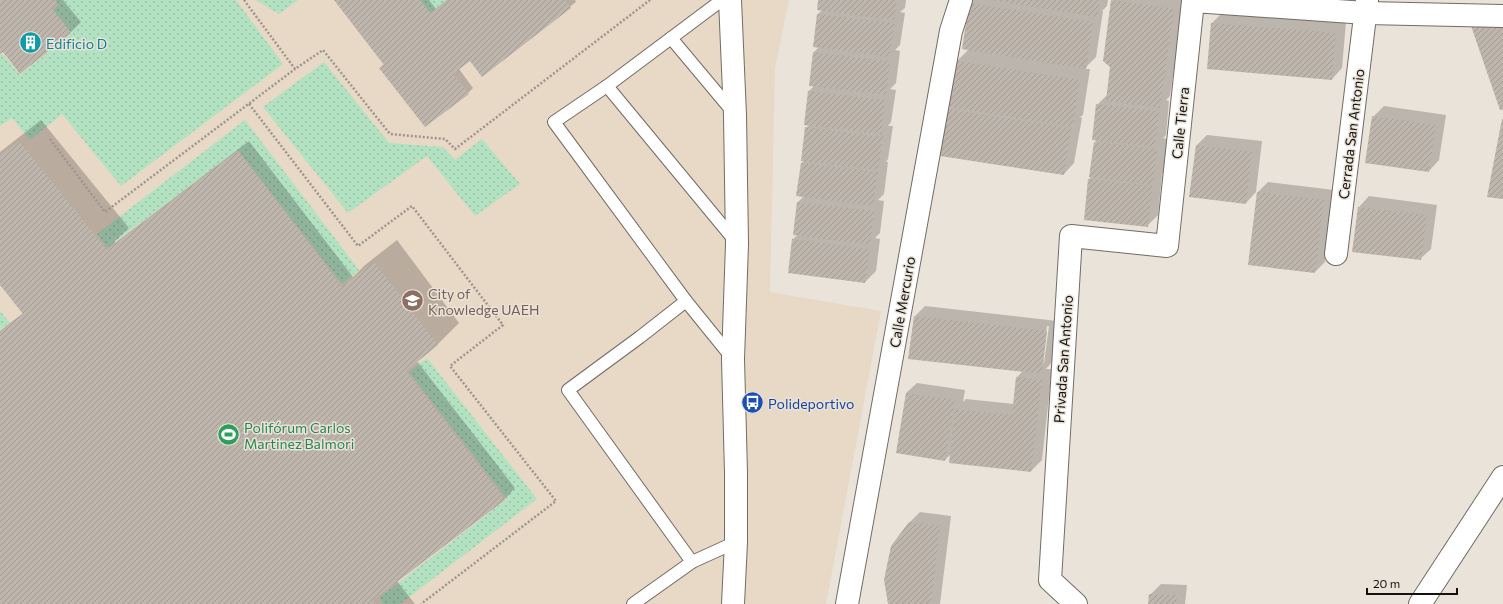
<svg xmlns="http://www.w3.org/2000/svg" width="1503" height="604" viewBox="0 0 1503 604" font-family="Commissioner,sans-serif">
  <defs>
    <pattern id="park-dots" width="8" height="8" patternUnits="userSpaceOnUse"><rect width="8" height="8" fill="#b3e2c2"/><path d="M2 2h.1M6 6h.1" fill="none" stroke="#99c1a6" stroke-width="1.8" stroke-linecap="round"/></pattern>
    <pattern id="building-hatch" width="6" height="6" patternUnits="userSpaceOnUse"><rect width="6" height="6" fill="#beb5ad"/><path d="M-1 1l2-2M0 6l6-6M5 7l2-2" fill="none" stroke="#a29b94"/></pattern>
  </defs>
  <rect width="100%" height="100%" fill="#eae3da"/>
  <polygon fill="#e8d8c6" points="0,0 789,0 775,68 770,292 881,311 826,604 0,604"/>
  <g fill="url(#park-dots)">
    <polygon points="55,0 236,0 283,64 121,186 62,114 30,140 12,118 0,126 0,55 3,54 20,75 72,33 53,10 59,5"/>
    <polygon points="256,0 298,0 279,14"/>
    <polygon points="420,0 447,0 430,13"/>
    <polygon points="324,62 389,143 443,147 455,160 482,139 520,184 475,216 427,156 348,213 263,107"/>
    <polygon points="245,120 359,270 342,284 238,150 107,248 97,234"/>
    <polygon points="0,311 10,323 0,330"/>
    <polygon points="427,358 537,499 400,604 384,604 379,598 507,499 409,372"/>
  </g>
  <g fill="#0003" fill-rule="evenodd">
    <polygon points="0,0 63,0 81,22 70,33 3,51 0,53"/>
    <polygon points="335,0 429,0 436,9 447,0 575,0 576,2 482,75 470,60 459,69 473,88 468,93 380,68 384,64"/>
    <polygon points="819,0 906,0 905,8 900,12 905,13 900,45 895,50 900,51 896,83 890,89 896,90 891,122 888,126 893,126 888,159 886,162 888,162 884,194 878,200 884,201 880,233 875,238 880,239 876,271 865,282 793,239 798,235 794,234 798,202 804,196 802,163 804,160 806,128 810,124 809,91 815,85 814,52 819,47 818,14 823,9"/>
    <polygon points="973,0 1108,0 1107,6 1102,11 1103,11 1096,57 1084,69 1090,69 1083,115 1080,117 1082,118 1074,163 1064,174 948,109 951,107 950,107 957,61 969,49 970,3"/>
    <polygon points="1113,0 1184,0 1170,96 1166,100 1169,101 1166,135 1163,138 1167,139 1163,173 1161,175 1162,175 1158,215 1147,226 1089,179 1092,176 1095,142 1097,140 1097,105 1107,95 1111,67"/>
    <polygon points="1222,13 1346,22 1342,68 1332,79 1212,23"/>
    <polygon points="1384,106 1446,115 1439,160 1429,171 1373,117"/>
    <polygon points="41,120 129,228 114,242 115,243 249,141 353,277 365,265 397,240 459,323 437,345 417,361 515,488 505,499 397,581 415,604 0,604 0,331 23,313 0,283 0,152"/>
    <polygon points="1207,135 1262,141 1256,192 1246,203 1197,145"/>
    <polygon points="1268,182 1334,190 1325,262 1315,272 1257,193"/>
    <polygon points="1369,196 1437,205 1431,249 1420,259 1359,207"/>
    <path d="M925,306L1057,321L1052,362L1046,369H1052L1042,460L1031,471L951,454L945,460L906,393L917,383L965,390L963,402L966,399L1014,404L1017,377L1023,371L915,316ZM1047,326H1049L1044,363H1042Z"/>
    <polygon points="920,512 951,516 940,604 889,604 909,523"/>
    <polygon points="1161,584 1187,585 1185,604 1149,604 1150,595"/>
  </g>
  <g fill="url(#building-hatch)">
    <polygon points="0,0 55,0 58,4 52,9 71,33 20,74 3,52 0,54"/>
    <polygon points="334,0 420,0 430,13 447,0 565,0 571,8 482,77 470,61 453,74 469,94 425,127 379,68 384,65"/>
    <polygon points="818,0 897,0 894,20 817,10"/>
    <polygon points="991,0 1100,0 1097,17"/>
    <polygon points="1111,0 1174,9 1160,108 1106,101 1110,67 1103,61"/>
    <polygon points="969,3 1093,22 1086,69 962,49"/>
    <polygon points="817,14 894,23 890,57 813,47"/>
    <polygon points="1211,23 1336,33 1332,80 1207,69"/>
    <polygon points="1470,23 1503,28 1503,110 1500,110"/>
    <polygon points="813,52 890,61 886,95 809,86"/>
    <polygon points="956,61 1080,80 1073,127 948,107"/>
    <polygon points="808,91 885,100 881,134 804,125"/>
    <polygon points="1096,104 1159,111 1155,147 1092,140"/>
    <polygon points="947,109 1071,128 1064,175 940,156"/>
    <polygon points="1372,116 1436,125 1429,172 1365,163"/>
    <polygon points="1502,119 1503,119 1503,199 1487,197"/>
    <polygon points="805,127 883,137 878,170 801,161"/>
    <polygon points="19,141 107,250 238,151 342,287 374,262 438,345 406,371 505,500 373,600 376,604 0,604 0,332 23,314 0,285 0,156"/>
    <polygon points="1094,142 1157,149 1153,185 1089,177"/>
    <polygon points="1196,145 1252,152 1246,204 1189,197"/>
    <polygon points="801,163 878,172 873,206 796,196"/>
    <polygon points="1088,179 1152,186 1148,227 1084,220"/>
    <polygon points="1257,192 1324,200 1315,273 1248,265"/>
    <polygon points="797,202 874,211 870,245 793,235"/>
    <polygon points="1358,207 1427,215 1421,260 1352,252"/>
    <polygon points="792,239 870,249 865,283 788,273"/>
    <polygon points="914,316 1047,331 1042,374 908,359"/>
    <polygon points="1016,377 1042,380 1031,472 949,463 955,409 1012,415"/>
    <polygon points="906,393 955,400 945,461 896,453"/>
    <polygon points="909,522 940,526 931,604 888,604 884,580 891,546"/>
    <polygon points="1149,594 1177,595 1176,604 1148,604"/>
  </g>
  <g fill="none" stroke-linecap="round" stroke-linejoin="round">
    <defs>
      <g id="lane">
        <polyline points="722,0 607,86 554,122 686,301 733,359"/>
        <polyline points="671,38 733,112"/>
        <polyline points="607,86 736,242"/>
        <polyline points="686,301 640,337 568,390 692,562"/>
        <polyline points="633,604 692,562 736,542"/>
      </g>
      <g id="street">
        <polyline points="1336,254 1367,0"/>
        <polyline points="847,604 951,31 961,0"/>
        <polyline points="1076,604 1050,580 1071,236 1167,246 1193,1 1366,13 1503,16"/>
        <polyline points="1420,604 1503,477"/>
      </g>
      <polyline id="secondary" points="730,0 735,115 737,244 733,359 736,473 736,542 733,604"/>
    </defs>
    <use href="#lane" stroke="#736c64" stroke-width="14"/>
    <use href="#street" stroke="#736c64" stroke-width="24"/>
    <use href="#secondary" stroke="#736c64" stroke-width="24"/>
    <g stroke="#9c9690" stroke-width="2.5" stroke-dasharray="2 2" stroke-linecap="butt">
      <polyline points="244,0 295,69 323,50 390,134 445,139 455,149 650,0"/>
      <polyline points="249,104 358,246 412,206 503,325 450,366 556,501 421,604"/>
      <polyline points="50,139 105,212 295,69"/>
    </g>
    <use href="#lane" stroke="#fff" stroke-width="12"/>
    <use href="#street" stroke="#fff" stroke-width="22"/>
    <use href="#secondary" stroke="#fff" stroke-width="22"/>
  </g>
  <defs>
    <symbol id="building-disc" viewBox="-11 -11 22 22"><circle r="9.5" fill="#0f9aa8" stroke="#eae3da"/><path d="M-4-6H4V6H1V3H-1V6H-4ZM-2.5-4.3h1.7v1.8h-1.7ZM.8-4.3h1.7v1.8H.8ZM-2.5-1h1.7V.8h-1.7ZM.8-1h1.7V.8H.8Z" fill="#fff"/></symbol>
    <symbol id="university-disc" viewBox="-11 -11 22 22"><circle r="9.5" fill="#8d6e63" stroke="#eae3da"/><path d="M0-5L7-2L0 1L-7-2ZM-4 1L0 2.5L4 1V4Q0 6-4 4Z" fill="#fff"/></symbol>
    <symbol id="bus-disc" viewBox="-11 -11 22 22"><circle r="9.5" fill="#1a4fb4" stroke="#eae3da"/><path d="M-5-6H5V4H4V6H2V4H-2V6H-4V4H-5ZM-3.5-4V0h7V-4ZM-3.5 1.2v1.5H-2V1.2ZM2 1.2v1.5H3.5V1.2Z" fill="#fff"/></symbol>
    <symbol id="stadium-disc" viewBox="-11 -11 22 22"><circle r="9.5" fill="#2e9e5b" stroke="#eae3da"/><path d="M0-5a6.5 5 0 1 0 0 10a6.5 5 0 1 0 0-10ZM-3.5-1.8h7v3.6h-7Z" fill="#fff"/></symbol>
  </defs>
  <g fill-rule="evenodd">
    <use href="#building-disc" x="18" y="30" width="25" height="25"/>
    <use href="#university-disc" x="400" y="288" width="25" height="25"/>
    <use href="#bus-disc" x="740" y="390" width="25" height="25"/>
    <use href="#stadium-disc" x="216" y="422" width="25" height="25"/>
  </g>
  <g text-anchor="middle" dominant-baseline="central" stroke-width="3" stroke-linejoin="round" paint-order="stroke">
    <g font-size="14" fill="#0d838f" stroke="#eae3da" text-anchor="start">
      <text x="46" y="43">Edificio D</text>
    </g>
    <g font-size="14" fill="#14120f" stroke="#eae3da">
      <text transform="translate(1180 123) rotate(-84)">Calle Tierra</text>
      <text transform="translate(1351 134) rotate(-83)">Cerrada San Antonio</text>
      <text transform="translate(902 302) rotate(-80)">Calle Mercurio</text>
      <text transform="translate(1063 359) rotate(-86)">Privada San Antonio</text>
    </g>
    <g font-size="14" fill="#785e54" stroke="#eae3da" text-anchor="start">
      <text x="428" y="293">City of<tspan x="428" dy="16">Knowledge UAEH</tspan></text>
    </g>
    <g font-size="14" fill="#164399" stroke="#eae3da" text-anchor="start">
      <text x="768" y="403">Polideportivo</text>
    </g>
    <g font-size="14" fill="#27864d" stroke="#eae3da" text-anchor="start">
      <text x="244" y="427">Polifórum Carlos<tspan x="244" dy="16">Martinez Balmori</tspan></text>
    </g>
  </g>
  <path d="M1367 588v6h90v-6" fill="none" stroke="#14120f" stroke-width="2"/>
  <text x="1373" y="588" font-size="12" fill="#14120f" stroke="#eae3da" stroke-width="3" paint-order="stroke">20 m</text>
</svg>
